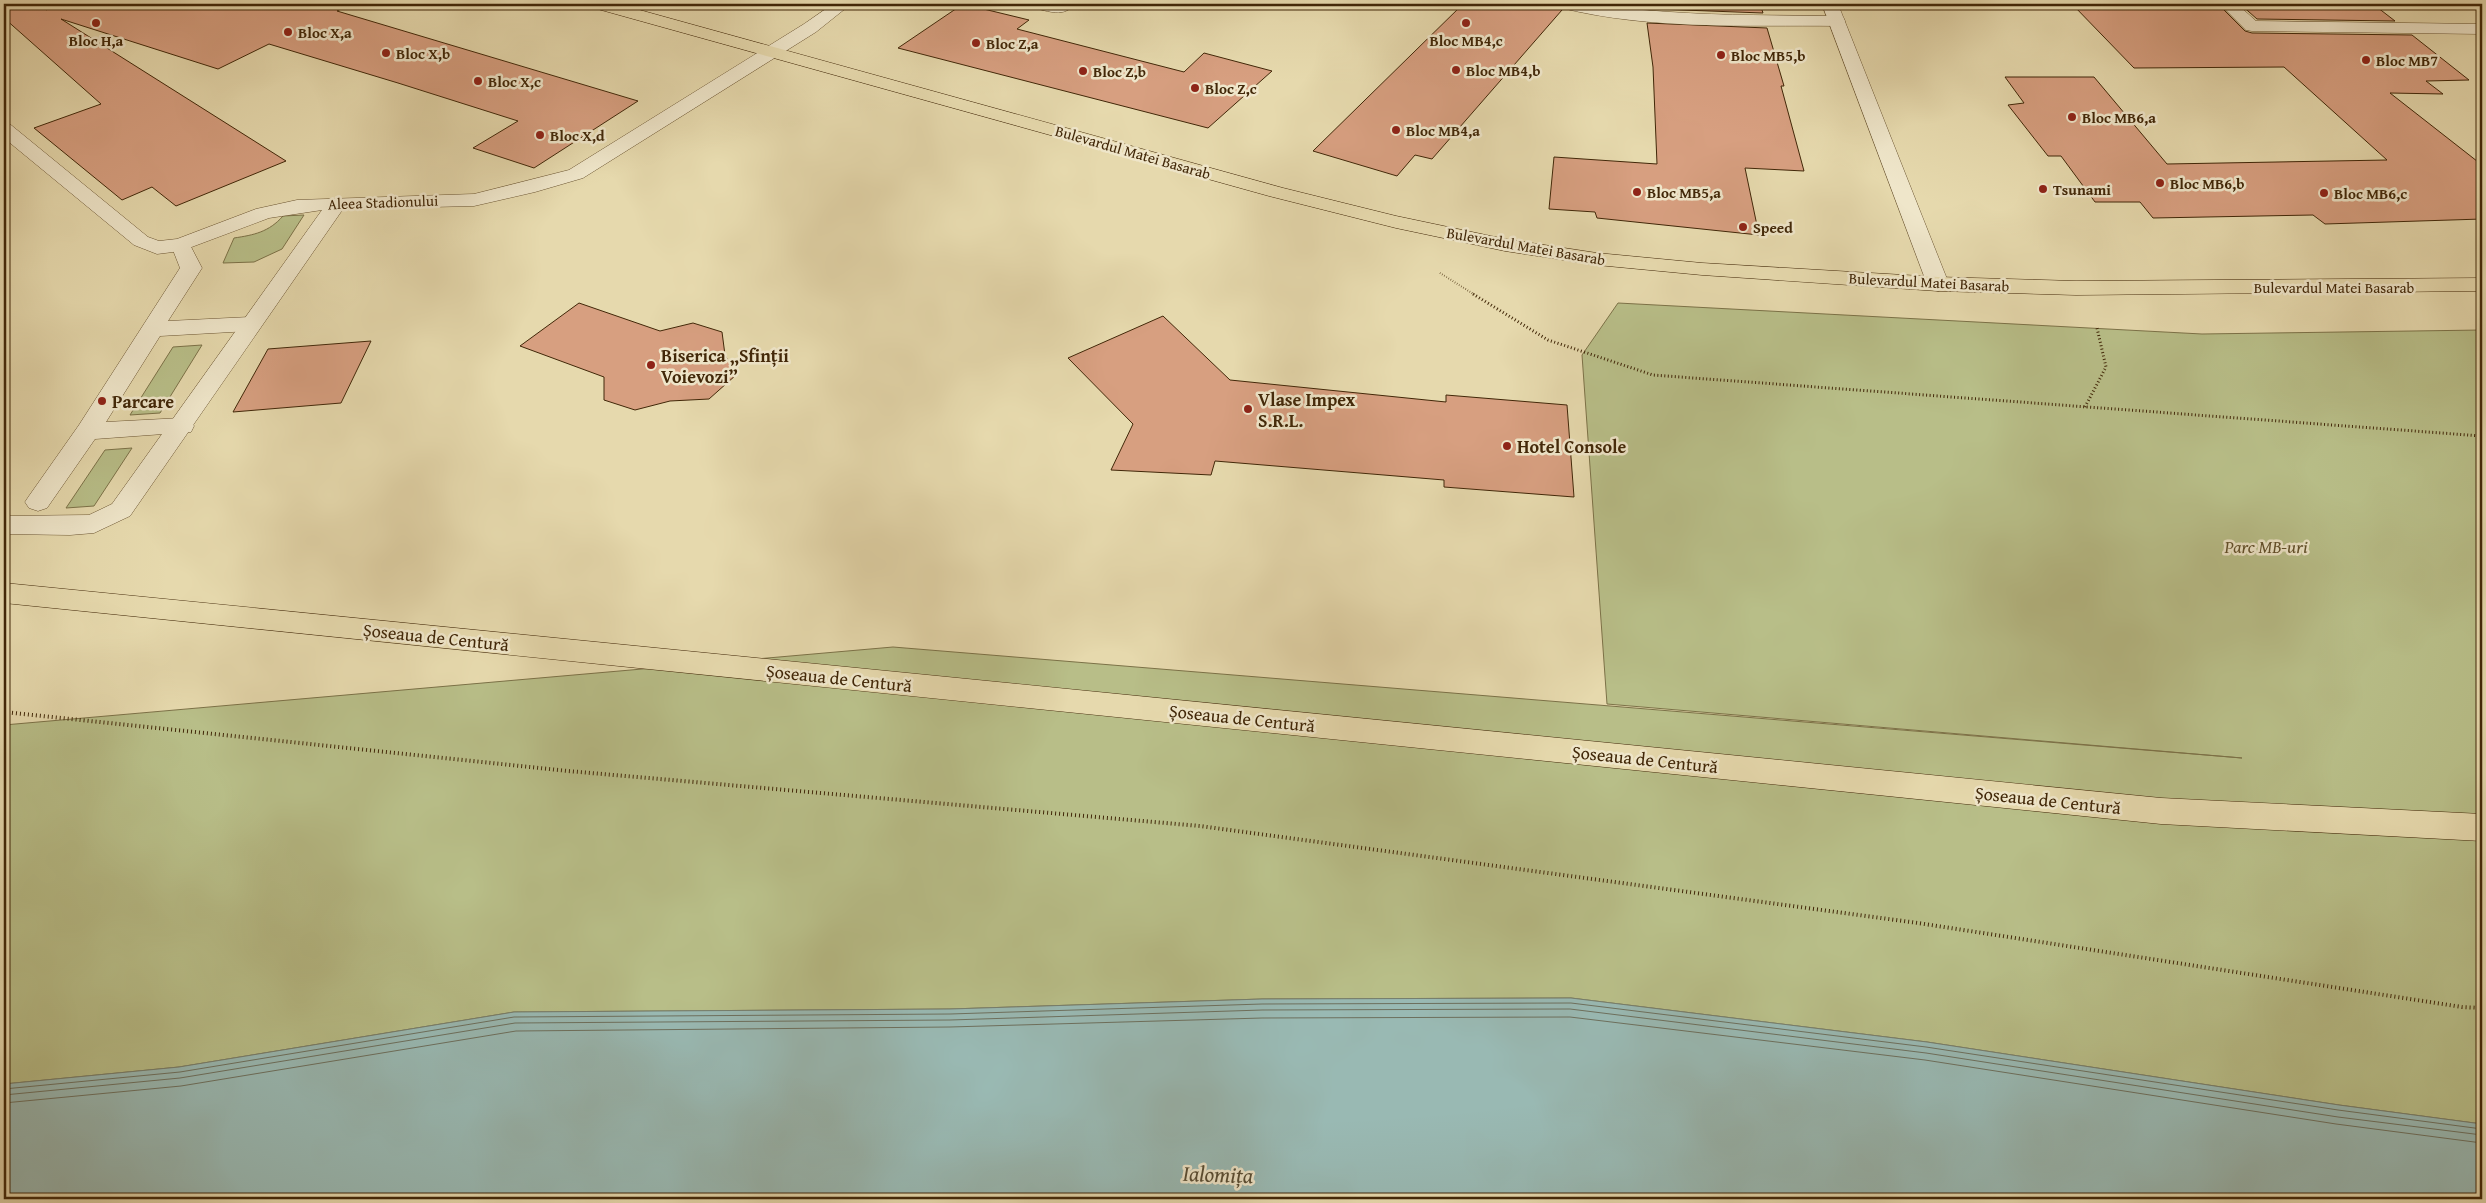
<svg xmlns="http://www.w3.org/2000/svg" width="2486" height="1203" viewBox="0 0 2486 1203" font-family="'Gentium Book Plus',serif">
  <rect width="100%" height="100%" fill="#e6d9ad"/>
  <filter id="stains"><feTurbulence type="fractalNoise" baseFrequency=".004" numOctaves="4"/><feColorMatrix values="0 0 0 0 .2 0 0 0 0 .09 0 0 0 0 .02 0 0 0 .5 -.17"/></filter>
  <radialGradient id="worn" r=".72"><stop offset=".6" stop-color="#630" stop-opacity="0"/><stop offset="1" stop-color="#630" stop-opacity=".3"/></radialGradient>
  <g fill="#b8be88" stroke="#7c7248">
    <path d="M304,215L282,249L254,262L223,263L234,238C254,235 269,232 283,216Z"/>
    <polygon points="1618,303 2202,334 2482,330 2482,1124 2339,1105 1927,1042 1571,998 1262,999 950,1009 514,1012 179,1067 4,1084 4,725 893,647 2242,758 1607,704 1582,355"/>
    <polygon points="202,345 160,413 130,415 173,347"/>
    <polygon points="132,448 94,506 66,508 105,450"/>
  </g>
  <polygon fill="#99b9b3" stroke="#767f6f" points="1571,998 1927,1042 2339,1105 2482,1124 2482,1199 4,1199 4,1084 179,1067 514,1012 950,1009 1262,999"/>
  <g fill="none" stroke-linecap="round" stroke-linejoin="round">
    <g stroke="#6d705e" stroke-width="1">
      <polyline points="4,1089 180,1072 514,1017 950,1014 1262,1004 1571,1003 1926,1047 2338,1110 2482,1129"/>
      <polyline points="4,1095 180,1078 515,1023 950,1020 1262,1010 1570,1009 1926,1053 2338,1117 2482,1135"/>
      <polyline points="4,1103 181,1086 516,1031 950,1027 1262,1018 1570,1017 1925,1060 2336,1124 2482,1143"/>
    </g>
  </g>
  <g fill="#d79f80" stroke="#412708">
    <polygon points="4,4 36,4 47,10 48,4 351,4 337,11 638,101 534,168 473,148 518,121 398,83 269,44 218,69 61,19 286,161 176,206 152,187 122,200 34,128 101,104 4,18"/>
    <polygon points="963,4 1029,20 1017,29 1184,72 1204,53 1272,71 1208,128 898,48"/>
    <polygon points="1463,4 1558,4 1562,10 1432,159 1415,155 1397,176 1313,151"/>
    <polygon points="1645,4 1760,4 1763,13 1656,9 1645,8"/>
    <polygon points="2072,4 2218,4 2245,31 2252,33 2412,35 2469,80 2426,81 2443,94 2390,93 2482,165 2482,219 2325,224 2313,215 2153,218 2140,202 2095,202 2061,156 2048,156 2008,105 2024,103 2005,77 2094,77 2167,164 2387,160 2284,67 2134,68"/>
    <polygon points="2240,4 2373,4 2395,21 2257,19"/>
    <polygon points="1647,23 1767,28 1784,86 1781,86 1804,171 1745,168 1759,235 1597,218 1595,212 1549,209 1554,157 1657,164 1653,67"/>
    <polygon points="579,303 660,331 693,323 722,332 725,355 736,375 709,399 670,401 635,410 604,400 604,377 520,346"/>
    <polygon points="1163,316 1230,380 1446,402 1446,395 1567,405 1574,497 1444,487 1444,480 1215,461 1211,475 1111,470 1133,424 1068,358"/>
    <polygon points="371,341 341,403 233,412 268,349"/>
  </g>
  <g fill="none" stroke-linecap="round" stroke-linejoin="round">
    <defs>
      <g id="service">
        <path d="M1032,4H1074C1065,18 1048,11 1034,8Z"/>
        <path d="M1560,4C1597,4 1633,10 1670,12C1725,16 1781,15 1837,16L1843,17L1845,21L1843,25L1837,26C1746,25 1651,30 1562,8Z"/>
        <polygon points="2220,4 2237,4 2256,21 2482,24 2482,34 2252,31 2246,30"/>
        <polygon points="181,239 188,241 202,268 168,321 250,317 258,319 261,324 258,329 250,331 160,336 106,422 182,418 191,420 194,426 191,432 95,439 47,508 38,511 29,508 25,502 29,496 79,425 180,268 171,245 174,241"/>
      </g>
      <g id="minor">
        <polygon points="833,4 851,4 816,32 583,178 535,192 474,206 343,209 130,516 94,533 70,535 4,534 4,516 89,515 112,504 322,210 269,218 181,251 157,254 134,245 4,138 4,123 11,125 148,237 159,241 177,239 256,209 297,200 474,194 569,170 804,24"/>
        <polygon points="1822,4 1838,4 1949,284 1946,289 1938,291 1930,289 1927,284"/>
      </g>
      <polygon id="primary" points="592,4 618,4 1283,188 1396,216 1505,239 1597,253 1702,263 1938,277 2076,281 2482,278 2482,291 2076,295 1938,291 1702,275 1597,265 1505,251 1396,228 1269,196 594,8"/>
      <polygon id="trunk" points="4,583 2161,798 2482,814 2482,841 2161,824 4,603"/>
    </defs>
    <use href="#service" stroke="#6a5431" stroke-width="1"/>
    <use href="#minor" stroke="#6a5431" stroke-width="1"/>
    <use href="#primary" stroke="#412708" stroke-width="1"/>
    <use href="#trunk" stroke="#412708" stroke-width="1"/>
    <polyline stroke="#412708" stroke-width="2" stroke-dasharray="0.5 2" stroke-linecap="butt" points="1440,273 1475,295"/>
    <g stroke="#412708" stroke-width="3" stroke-dasharray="1 2.5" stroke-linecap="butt">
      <polyline points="1473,294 1548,340 1653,375 2482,436"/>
      <polyline points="2085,407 2106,367 2097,328"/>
    </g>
    <polyline stroke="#412708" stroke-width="4" stroke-dasharray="1 3" stroke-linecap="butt" points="4,712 568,771 1200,826 1918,923 2462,1007 2482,1008"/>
    <use href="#service" fill="#efe6ca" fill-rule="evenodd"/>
    <use href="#minor" fill="#efe6ca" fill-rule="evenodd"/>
    <use href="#primary" fill="#e6d9ad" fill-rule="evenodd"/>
    <use href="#trunk" fill="#e6d9ad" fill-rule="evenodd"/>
  </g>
  <g fill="#8f2418" stroke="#efe6ca" stroke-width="2">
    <circle cx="96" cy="23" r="5"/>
    <circle cx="1466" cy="23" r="5"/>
    <circle cx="288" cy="32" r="5"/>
    <circle cx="976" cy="43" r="5"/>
    <circle cx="386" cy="53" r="5"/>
    <circle cx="1721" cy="55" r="5"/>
    <circle cx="2366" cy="60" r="5"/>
    <circle cx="1456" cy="70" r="5"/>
    <circle cx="1083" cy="71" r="5"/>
    <circle cx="478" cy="81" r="5"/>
    <circle cx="1195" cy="88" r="5"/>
    <circle cx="2072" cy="117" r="5"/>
    <circle cx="1396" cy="130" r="5"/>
    <circle cx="540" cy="135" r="5"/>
    <circle cx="2160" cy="183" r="5"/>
    <circle cx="2043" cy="189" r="5"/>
    <circle cx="1637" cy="192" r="5"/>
    <circle cx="2324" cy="193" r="5"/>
    <circle cx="1743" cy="227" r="5"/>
    <circle cx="651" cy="365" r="5"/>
    <circle cx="102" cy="401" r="5"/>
    <circle cx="1248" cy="409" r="5"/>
    <circle cx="1507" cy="446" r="5"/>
  </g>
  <g text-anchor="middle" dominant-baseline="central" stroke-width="5" stroke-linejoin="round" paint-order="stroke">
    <g font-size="15" font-weight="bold" fill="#412708" stroke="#efe6ca" text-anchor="start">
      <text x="298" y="32">Bloc X,a</text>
      <text x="96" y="40" text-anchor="middle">Bloc H,a</text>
      <text x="1466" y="40" text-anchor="middle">Bloc MB4,c</text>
      <text x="986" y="43">Bloc Z,a</text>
      <text x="396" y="53">Bloc X,b</text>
      <text x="1731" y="55">Bloc MB5,b</text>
      <text x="2376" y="60">Bloc MB7</text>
      <text x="1466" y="70">Bloc MB4,b</text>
      <text x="1093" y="71">Bloc Z,b</text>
      <text x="488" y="81">Bloc X,c</text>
      <text x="1205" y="88">Bloc Z,c</text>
      <text x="2082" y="117">Bloc MB6,a</text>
      <text x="1406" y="130">Bloc MB4,a</text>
      <text x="550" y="135">Bloc X,d</text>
      <text x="2170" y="183">Bloc MB6,b</text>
      <text x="2053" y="189">Tsunami</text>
      <text x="1647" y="192">Bloc MB5,a</text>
      <text x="2334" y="193">Bloc MB6,c</text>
      <text x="1753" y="227">Speed</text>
    </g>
    <g font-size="15" fill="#412708" stroke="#efe6ca">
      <text transform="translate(1133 152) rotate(16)">Bulevardul Matei Basarab</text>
      <text transform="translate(383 202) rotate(-2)">Aleea Stadionului</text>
      <text transform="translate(1526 246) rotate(10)">Bulevardul Matei Basarab</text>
      <text transform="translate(1929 282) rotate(3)">Bulevardul Matei Basarab</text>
      <text x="2334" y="287">Bulevardul Matei Basarab</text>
    </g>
    <g font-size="18" font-weight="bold" fill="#412708" stroke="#efe6ca" text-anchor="start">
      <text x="661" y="355">Biserica „Sfinții<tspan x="661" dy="21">Voievozi”</tspan></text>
      <text x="1258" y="399">Vlase Impex<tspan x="1258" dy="21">S.R.L.</tspan></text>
      <text x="112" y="401">Parcare</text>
      <text x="1517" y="446">Hotel Console</text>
    </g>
    <g font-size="18" font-style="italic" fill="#5f4d28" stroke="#efe6ca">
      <text x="2266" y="546">Parc MB-uri</text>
    </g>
    <g font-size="18" fill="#412708" stroke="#efe6ca">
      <text transform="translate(436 637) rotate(6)">Șoseaua de Centură</text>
      <text transform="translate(839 678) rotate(6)">Șoseaua de Centură</text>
      <text transform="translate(1242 718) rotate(6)">Șoseaua de Centură</text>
      <text transform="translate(1645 759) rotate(6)">Șoseaua de Centură</text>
      <text transform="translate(2048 800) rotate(6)">Șoseaua de Centură</text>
    </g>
    <g font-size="22" font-style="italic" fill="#574c33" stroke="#efe6ca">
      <text transform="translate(1218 1174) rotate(2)">Ialomița</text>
    </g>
  </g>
  <rect width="2486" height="1203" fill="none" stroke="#e6d9ad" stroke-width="20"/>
  <rect x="5" y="5" width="2476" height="1193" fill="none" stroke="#412708" stroke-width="2.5"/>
  <rect x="10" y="10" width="2466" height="1183" fill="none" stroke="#412708"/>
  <rect width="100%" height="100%" filter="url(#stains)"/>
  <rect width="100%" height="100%" fill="url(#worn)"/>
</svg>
